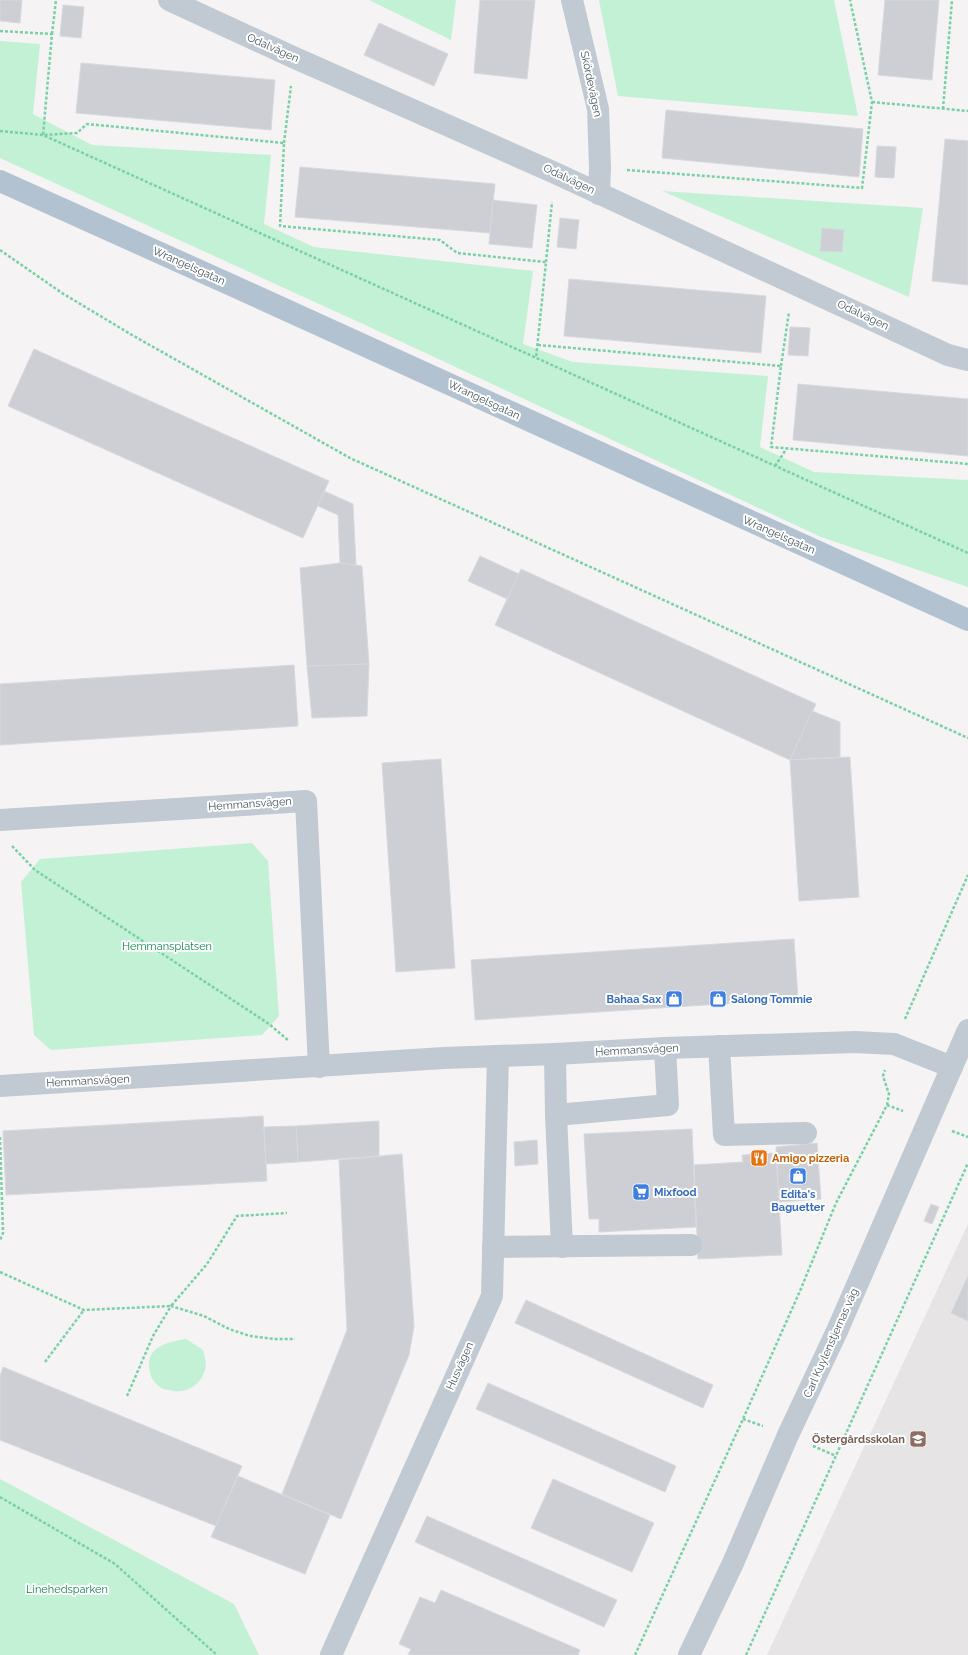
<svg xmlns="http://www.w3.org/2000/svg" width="968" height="1655" viewBox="0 0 968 1655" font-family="Raleway,sans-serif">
  <rect width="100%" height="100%" fill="#f5f3f3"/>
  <polygon fill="#e6e4e5" points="968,1224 968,1655 767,1655"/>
  <g fill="#c3f1d5">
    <polygon points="369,0 456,0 451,40"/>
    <polygon points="599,0 834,0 858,116 618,96"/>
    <polygon points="0,41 40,44 33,114 92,145 271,155 264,224 314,247 533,271 523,344 573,362 768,376 760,447 814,472 968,480 968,587 821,537 376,330 0,158"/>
    <polygon points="662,191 923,208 909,297"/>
    <polygon points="252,843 268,861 279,1016 262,1035 51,1050 34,1035 21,882 40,859"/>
    <path d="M186,1339L203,1350C204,1355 206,1361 206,1365C204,1382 190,1393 174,1391C170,1390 163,1390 160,1387C152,1381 150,1376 149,1366C148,1345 170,1342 186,1339Z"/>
    <polygon points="0,1479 234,1604 259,1655 0,1655"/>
  </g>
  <g fill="#cdcfd5" stroke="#d7d9de">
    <polygon points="0,0 22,0 20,23 0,21"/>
    <polygon points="480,0 535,0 527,79 474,73"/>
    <polygon points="885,0 939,0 932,80 878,75"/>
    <polygon points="63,5 84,7 81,38 60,36"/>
    <polygon points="379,23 448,54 434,86 364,55"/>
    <polygon points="81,63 275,80 271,130 76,113"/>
    <polygon points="666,110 863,129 859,177 662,158"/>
    <polygon points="945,139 968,141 968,285 932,281"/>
    <polygon points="877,146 896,147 894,178 875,177"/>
    <polygon points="300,167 495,184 490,233 295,217"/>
    <polygon points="493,200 537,205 532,248 489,244"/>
    <polygon points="560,218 579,220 576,249 557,247"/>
    <polygon points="822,228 844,230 842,252 820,251"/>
    <polygon points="569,279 766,296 761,353 564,336"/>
    <polygon points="790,327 810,328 808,356 788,355"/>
    <polygon points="34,349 329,481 303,538 8,406"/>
    <polygon points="798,384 968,399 968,456 793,440"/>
    <polygon points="324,491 353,504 356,565 340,563 338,515 318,506"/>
    <polygon points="480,556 519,574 507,599 468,581"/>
    <polygon points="340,563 362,566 369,664 307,666 300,568"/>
    <polygon points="521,569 816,704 790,760 495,625"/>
    <polygon points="369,664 367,716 312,718 307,666"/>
    <polygon points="294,665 298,726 0,745 0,684"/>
    <polygon points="812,711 840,722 840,757 790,760"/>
    <polygon points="850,757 859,897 799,901 790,760"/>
    <polygon points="441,759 455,968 396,972 382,763"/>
    <polygon points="794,939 798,999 475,1020 471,960"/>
    <polygon points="263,1116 267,1181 6,1195 3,1131"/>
    <polygon points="379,1121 379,1156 298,1162 296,1126"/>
    <polygon points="296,1126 298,1162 266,1164 264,1127"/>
    <polygon points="692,1129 696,1227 599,1232 599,1219 589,1219 584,1134"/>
    <polygon points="537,1140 538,1164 515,1166 514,1142"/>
    <polygon points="817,1143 821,1199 779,1202 776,1147"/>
    <polygon points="776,1153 782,1255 698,1259 694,1165 743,1162 742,1155"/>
    <polygon points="402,1154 414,1326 409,1355 341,1519 282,1494 347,1330 339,1160"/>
    <polygon points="931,1204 939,1207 932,1224 924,1221"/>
    <polygon points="968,1276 968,1321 951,1313"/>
    <polygon points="526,1300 713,1385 703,1408 515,1323"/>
    <polygon points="3,1367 242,1466 216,1526 0,1440 0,1376"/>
    <polygon points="488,1383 676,1466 665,1492 476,1409"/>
    <polygon points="238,1476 330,1515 305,1574 211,1537"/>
    <polygon points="553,1479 654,1523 632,1572 531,1528"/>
    <polygon points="427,1516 617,1600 604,1627 415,1542"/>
    <polygon points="441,1590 580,1650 578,1655 408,1655 411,1649 399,1644 420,1597 435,1603"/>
  </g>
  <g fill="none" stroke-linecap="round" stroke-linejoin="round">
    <g stroke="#7ad0a6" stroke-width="2.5" stroke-dasharray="3 2" stroke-linecap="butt">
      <polyline points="0,31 52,34 43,135 77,133 87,124 284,143 280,226 440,240 457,253 546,262 536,358"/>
      <polyline points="52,34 56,0"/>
      <polyline points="872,102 968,111"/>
      <polyline points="943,109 952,0"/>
      <polyline points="0,131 43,135 968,553"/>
      <polyline points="284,143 291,86"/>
      <polyline points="627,170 862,188 872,102 850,0"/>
      <polyline points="0,250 62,293 132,335 350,458 968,738"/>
      <polyline points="546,262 552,202"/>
      <polyline points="538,345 781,366 771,447 968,464"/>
      <polyline points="781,366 789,312"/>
      <polyline points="775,466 787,448"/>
      <polyline points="12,846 35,870 269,1024 289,1041"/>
      <polyline points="905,1019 968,875"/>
      <polyline points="887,1105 903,1111"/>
      <polyline points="952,1131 968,1137"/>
      <polyline points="0,1137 3,1233 0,1240"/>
      <polyline points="0,1272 84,1310 171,1306 207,1264 237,1216 287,1213"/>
      <polyline points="45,1362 84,1310"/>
      <polyline points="127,1396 153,1336 171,1306 204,1316 229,1329 250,1336 274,1339 295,1339"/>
      <polyline points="743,1419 763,1426"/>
      <polyline points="813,1446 836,1456"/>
      <polyline points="0,1497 115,1564 217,1655"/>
      <polyline points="635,1655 743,1419 800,1291 836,1203 887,1105 889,1094 883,1076 885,1070"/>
      <polyline points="746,1655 968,1163"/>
    </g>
    <g stroke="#c1cad2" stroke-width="22">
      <polyline points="169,0 295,58 555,173 948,355 968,360"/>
      <polyline points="572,0 598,109 600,168 599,194"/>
      <polyline points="0,820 306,801 319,1067"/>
      <polyline points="719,1046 724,1135 806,1133"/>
      <polyline points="555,1054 556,1115 562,1247"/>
      <polyline points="0,1086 444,1058 555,1054 665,1048 855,1042 894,1044 952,1067"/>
      <polyline points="556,1115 668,1105 665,1048"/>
      <polyline points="493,1247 691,1245"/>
      <polyline points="331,1655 492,1296 498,1056"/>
      <polyline points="689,1655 733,1563 788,1435 837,1331 968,1030"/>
    </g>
    <polyline stroke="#b3c2d1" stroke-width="22" points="0,181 240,289 968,620"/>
  </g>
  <defs>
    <symbol id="shop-square" viewBox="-11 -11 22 22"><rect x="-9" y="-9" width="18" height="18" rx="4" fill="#3f7fe0" stroke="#fff"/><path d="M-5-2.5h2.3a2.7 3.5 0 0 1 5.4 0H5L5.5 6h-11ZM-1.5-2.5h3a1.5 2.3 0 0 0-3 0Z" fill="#fff"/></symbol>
    <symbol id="restaurant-square" viewBox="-11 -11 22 22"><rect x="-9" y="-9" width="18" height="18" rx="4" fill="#e8710a" stroke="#fff"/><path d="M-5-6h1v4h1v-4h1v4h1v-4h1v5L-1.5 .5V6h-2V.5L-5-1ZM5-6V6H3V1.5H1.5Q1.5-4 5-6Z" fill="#fff"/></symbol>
    <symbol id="supermarket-square" viewBox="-11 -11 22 22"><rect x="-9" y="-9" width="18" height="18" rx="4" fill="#3f7fe0" stroke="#fff"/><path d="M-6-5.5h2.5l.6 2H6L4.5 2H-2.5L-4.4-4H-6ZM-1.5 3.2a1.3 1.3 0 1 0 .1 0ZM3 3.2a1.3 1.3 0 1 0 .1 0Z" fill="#fff"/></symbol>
    <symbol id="school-square" viewBox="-11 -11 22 22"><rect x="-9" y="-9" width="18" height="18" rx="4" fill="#8d6e63" stroke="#fff"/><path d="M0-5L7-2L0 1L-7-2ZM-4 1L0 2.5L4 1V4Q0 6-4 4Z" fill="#fff"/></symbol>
  </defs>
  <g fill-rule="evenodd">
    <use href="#shop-square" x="664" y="989" width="20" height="20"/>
    <use href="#shop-square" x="708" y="989" width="20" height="20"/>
    <use href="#restaurant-square" x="749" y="1148" width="20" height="20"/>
    <use href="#shop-square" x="788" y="1166" width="20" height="20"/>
    <use href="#supermarket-square" x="631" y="1182" width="20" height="20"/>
    <use href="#school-square" x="908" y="1429" width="20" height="20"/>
  </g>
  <g text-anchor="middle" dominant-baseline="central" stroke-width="4" stroke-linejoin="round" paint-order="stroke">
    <g font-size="11" fill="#4a5661" stroke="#fff">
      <text transform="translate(273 48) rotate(24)">Odalvägen</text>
      <text transform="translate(591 84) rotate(78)">Skördevägen</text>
      <text transform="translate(569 179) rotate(25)">Odalvägen</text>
      <text transform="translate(189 266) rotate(24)">Wrangelsgatan</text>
      <text transform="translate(863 315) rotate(25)">Odalvägen</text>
      <text transform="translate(484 400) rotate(25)">Wrangelsgatan</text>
      <text transform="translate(779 535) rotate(24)">Wrangelsgatan</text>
      <text transform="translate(250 804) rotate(-4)">Hemmansvägen</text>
      <text transform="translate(637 1050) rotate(-3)">Hemmansvägen</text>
      <text transform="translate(88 1081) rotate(-3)">Hemmansvägen</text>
      <text transform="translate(831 1343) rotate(-66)">Carl Kuylenstjernas väg</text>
      <text transform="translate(460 1366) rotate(-66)">Husvägen</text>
    </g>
    <g font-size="11" fill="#17864f" stroke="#fff">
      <text x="167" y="946">Hemmansplatsen</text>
      <text x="67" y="1589">Linehedsparken</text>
    </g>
    <g font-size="11" font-weight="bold" fill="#366cbe" stroke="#fff" text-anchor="start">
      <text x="661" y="999" text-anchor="end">Bahaa Sax</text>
      <text x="731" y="999">Salong Tommie</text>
      <text x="654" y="1192">Mixfood</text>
      <text x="798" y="1194" text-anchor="middle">Edita's<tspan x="798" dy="13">Baguetter</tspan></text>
    </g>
    <g font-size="11" font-weight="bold" fill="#c56008" stroke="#fff" text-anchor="start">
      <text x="772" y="1158">Amigo pizzeria</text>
    </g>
    <g font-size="11" font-weight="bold" fill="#785e54" stroke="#fff" text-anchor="end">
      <text x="905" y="1439">Östergårdsskolan</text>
    </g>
  </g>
</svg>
